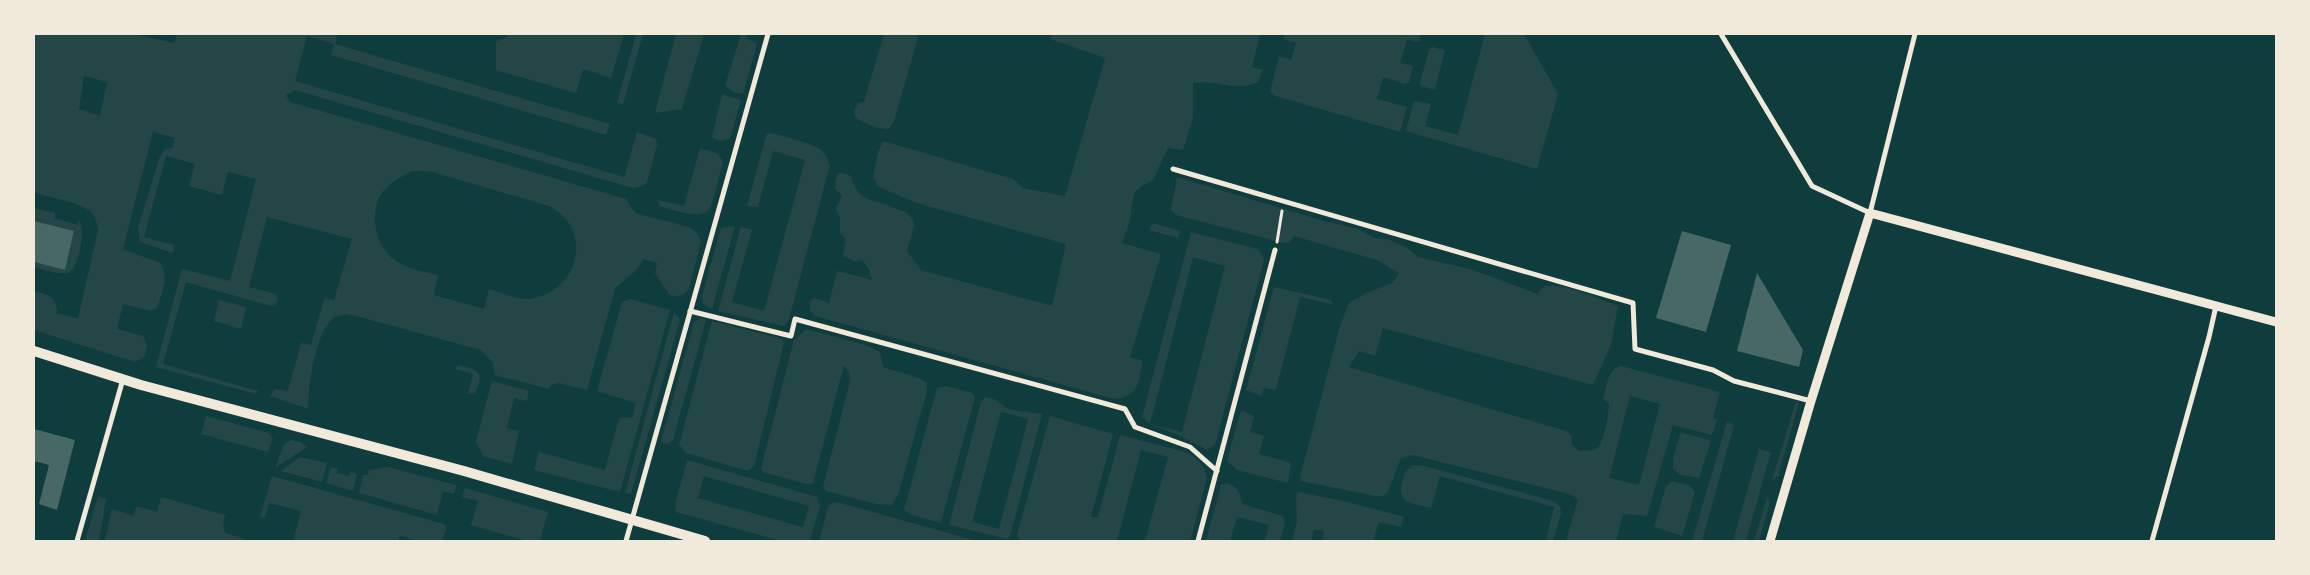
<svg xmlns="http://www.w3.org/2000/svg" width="2310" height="575" viewBox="0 0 2310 575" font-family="Manrope,sans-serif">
  <rect width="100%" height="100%" fill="#0f3d3e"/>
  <g fill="#244646" fill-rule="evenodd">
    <path d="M34,34H134L174,43L177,34H331L337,36L335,44L610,124L606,135L331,55L334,44L307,36L295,81L624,177L637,132L656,139L657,145L647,182L643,186L633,188L295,90L286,95L290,102L626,199L635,213L689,227L696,232L701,241L689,289C684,296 677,298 669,294L655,273L657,263L643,259C640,271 623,279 615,289L587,390L558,383L551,385L549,389L495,375L493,363L481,350L356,316L346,314L334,317C314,335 309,383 308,409L270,396L275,389L288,391L301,343L311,345L324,299L334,300L352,239L267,217L249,287L276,294L278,299L276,304L271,306L186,282L163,364L258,391L256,394L156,367L182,269L230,281L256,179L228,172L222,195L189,186L195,164L166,156L144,237L174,245L173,253L140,242L138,228L160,156L165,149L172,148L175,138L153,132L123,249L160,263C170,276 161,295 157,308L150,311L123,304L117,329L143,336L147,345L145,356L135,362L34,330V291C48,295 57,296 57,313L78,319L98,230C97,224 96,217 91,212C80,202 49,197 34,193ZM84,76L107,82L100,116L79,109ZM412,171H429L549,206C554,209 559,211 562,215C594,246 568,298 526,299C515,299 500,292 489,289L484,309L434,295L438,275C422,271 405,269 392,258C373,242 368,206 386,188C394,180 403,176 412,171Z"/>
    <polygon points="508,34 624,34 611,78 583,69 576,93 496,70 496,41 506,38"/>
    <polygon points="636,34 643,34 623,104 617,103"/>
    <polygon points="676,34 704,34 682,109 655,113"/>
    <polygon points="741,34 747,34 746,38 757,44 743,94 734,92 725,86"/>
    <path d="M884,34H919L895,118L891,127L887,129C875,128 865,124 855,117L854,111L858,103L864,102Z"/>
    <path d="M1052,34H1260L1252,67L1263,70L1258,82C1238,93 1215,79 1193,83V118L1183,150L1168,148L1153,180L1141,186L1134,193L1129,224L1122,243L1161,254L1130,357L1143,361C1138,382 1139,397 1114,399L815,316L810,310V301L814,298L829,303L837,271L872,280L869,270L862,260L856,262L843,256L846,239L840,233V217L836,209L842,196L835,188L837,174L843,173L851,176C853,183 855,189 860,194C870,204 914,207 914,224C913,232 909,243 907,251L921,270L1052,306L1066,244L920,204L876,186L877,182L873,178L878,152L883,141L1013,179L1023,188L1065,196L1105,58L1050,39Z"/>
    <polygon points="1285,34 1421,34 1419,42 1407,39 1400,63 1413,66 1409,82 1405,84 1383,77 1377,99 1407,107 1400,132 1276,96 1270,92 1279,56 1291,60 1296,43 1283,39"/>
    <polygon points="1485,34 1524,34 1558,94 1537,169 1406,131 1414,101 1431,104 1425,126 1458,135"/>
    <polygon points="1432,47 1445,50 1435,90 1421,86 1420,83 1429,50"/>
    <polygon points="722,94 741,100 731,136 727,140 719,141 712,137"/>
    <path d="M767,133C780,134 812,143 822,151C826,155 828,160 830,165L789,319L784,326L718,311L741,227L752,230L732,302L764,311L805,160L773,151L758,207L747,206Z"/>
    <path d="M700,148L718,154L723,162C708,215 718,224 659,206L658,200L684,206Z"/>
    <path d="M1177,177L1324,221L1358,229L1374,238L1388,239L1408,248L1418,257L1474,270L1537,294C1540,291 1542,287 1546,286C1562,282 1602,300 1618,306L1611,345L1593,385L1383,328L1375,356L1359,351L1349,367L1566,431L1571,435L1572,445L1579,451C1584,450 1591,451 1596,449C1604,445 1609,412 1609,403L1603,399C1607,387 1607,369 1621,366L1720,392L1713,418L1717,420L1712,435L1673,425L1647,516L1623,514L1616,541H1566L1578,500L1573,495L1412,455L1401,458L1388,492L1383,496H1376L1301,481L1300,477L1340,326L1349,303L1366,293L1392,283L1399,273L1377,260L1294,236L1290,242L1283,243L1176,215L1171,210ZM1630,396L1660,404L1639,485L1609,478Z"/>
    <path d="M34,208L55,213V218L77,225L79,220C86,230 79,265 69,273H56L34,267V262L65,270L74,232L34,221Z"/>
    <polygon points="1153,223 1180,231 1178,238 1149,230"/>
    <polygon points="735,226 712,309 703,304 702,296 721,228"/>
    <path d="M1191,232L1257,249L1262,254L1264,260L1215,445L1207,450L1180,436L1150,424L1142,417ZM1193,257L1225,266L1182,432L1150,424Z"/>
    <polygon points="1274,287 1331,300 1333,305 1300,297 1276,390 1264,388 1261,396 1246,390"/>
    <polygon points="630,299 670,310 620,492 534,470 539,452 605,470 619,418 633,417 635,403 597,391 622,302"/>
    <polygon points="219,300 246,307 241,329 214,321"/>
    <polygon points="674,312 680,320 631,494 625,493"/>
    <polygon points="702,318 706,320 673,440 668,444 661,442 694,322"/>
    <polygon points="712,321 782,339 784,343 754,466 748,471 686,453 679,445"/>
    <polygon points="806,329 866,345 880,352 883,367 919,378 927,383 927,391 898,495 892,505 876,504 826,491 823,487 850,381 849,372 844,365 813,483 806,484 763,472 761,468 794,340"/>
    <path d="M457,365C468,368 483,368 479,382C478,387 477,390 474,393L468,394L473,374L456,369Z"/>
    <polygon points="492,381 529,391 527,401 514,398 507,428 519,431 512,464 483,456 476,441"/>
    <polygon points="946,386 972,393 975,397 941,523 911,515 904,510 937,388"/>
    <path d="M985,397C1000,399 1003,409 1014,410C1024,412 1032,412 1042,414L1010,536L1007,539L949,525L981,402ZM1001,412L1028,419L999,529L972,522Z"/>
    <polygon points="1796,401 1799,403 1778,476 1772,480"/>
    <polygon points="1241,410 1254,416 1250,432 1264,436 1259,454 1291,463 1288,483 1237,470 1227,461"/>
    <polygon points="206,416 269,433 273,439 268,452 201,434"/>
    <path d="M1050,416L1113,434L1091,517H1098L1120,435L1186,452C1196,457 1205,466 1207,478L1190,541H1145L1168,457L1141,450L1117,541L1019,540L1017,535Z"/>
    <polygon points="1727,422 1734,425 1702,541 1692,541"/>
    <polygon points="1681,432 1711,441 1699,478 1681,475 1673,469 1673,458"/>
    <polygon points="291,440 301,442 307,447 275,468 284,444"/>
    <polygon points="1759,449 1771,452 1746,541 1733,541"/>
    <polygon points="300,457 327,463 322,482 281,471"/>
    <path d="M687,460L817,497L820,506L810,541H781L676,512L675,505ZM704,476L809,506L803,527L698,498Z"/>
    <path d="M1412,465H1421L1554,501L1560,506L1561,513L1553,541L1546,539L1554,507L1440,476L1431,508C1414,503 1396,504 1402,482C1404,474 1406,470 1412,465Z"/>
    <polygon points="331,467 338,469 337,473 349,476 350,472 357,474 353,491 326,483"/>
    <polygon points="388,467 456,485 454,494 443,491 437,515 359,493 363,475 368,475 369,470"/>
    <polygon points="272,476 444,524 446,529 442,541 419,541 400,536 398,541 293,541 301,511 269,503 265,518 260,517"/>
    <polygon points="1673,481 1690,486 1695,492 1682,536 1654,527 1666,486"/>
    <path d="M1226,483C1239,487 1240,492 1242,504L1283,516L1285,523L1280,541H1265L1269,525L1237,517L1230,541H1206L1221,485Z"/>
    <polygon points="465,488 548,512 540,541 527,541 471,525 478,501 462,497"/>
    <polygon points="1298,492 1348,502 1404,517 1401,527 1379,522 1373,541 1322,541 1324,531 1314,529 1311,541 1292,541 1297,522 1296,496"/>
    <polygon points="98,496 106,499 99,541 85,541"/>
    <polygon points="161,497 225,515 223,525 225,533 245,539 245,541 105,541 112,509 133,516 137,506 157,512"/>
    <polygon points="1767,497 1770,502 1759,541 1754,541"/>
    <polygon points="837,502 977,541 819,541 828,507 832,503"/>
  </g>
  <g fill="#486865">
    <polygon points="34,221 74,231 65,270 34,262"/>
    <polygon points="1682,231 1731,245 1706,332 1656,318"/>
    <polygon points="1757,273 1803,350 1799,367 1737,351"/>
    <polygon points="34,429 75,440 57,510 39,504 49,465 34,461"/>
  </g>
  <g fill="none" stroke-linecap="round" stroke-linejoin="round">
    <polyline stroke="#f1e9da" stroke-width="3" points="1277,242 1282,211"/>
    <g stroke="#f1e9da" stroke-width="5">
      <polyline points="1721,34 1812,186 1870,213 1915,34"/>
      <polyline points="1173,169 1633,303 1635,349 1713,370 1734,381 1811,401"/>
      <polyline points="690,311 791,336 795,319 1125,409 1135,427 1190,447 1217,471"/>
      <polyline points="77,541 123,379"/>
      <polyline points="626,541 768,34"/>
      <polyline points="1198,541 1275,250"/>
      <polyline points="2152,541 2209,337 2216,306"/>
    </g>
    <polyline stroke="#f1e9da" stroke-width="9" points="1770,541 1811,401 1870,213 2276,322"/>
    <polyline stroke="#f1e9da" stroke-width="10" points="34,351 141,385 464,471 705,541"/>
  </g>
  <rect width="2310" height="575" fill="none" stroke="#f1e9da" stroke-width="70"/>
</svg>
